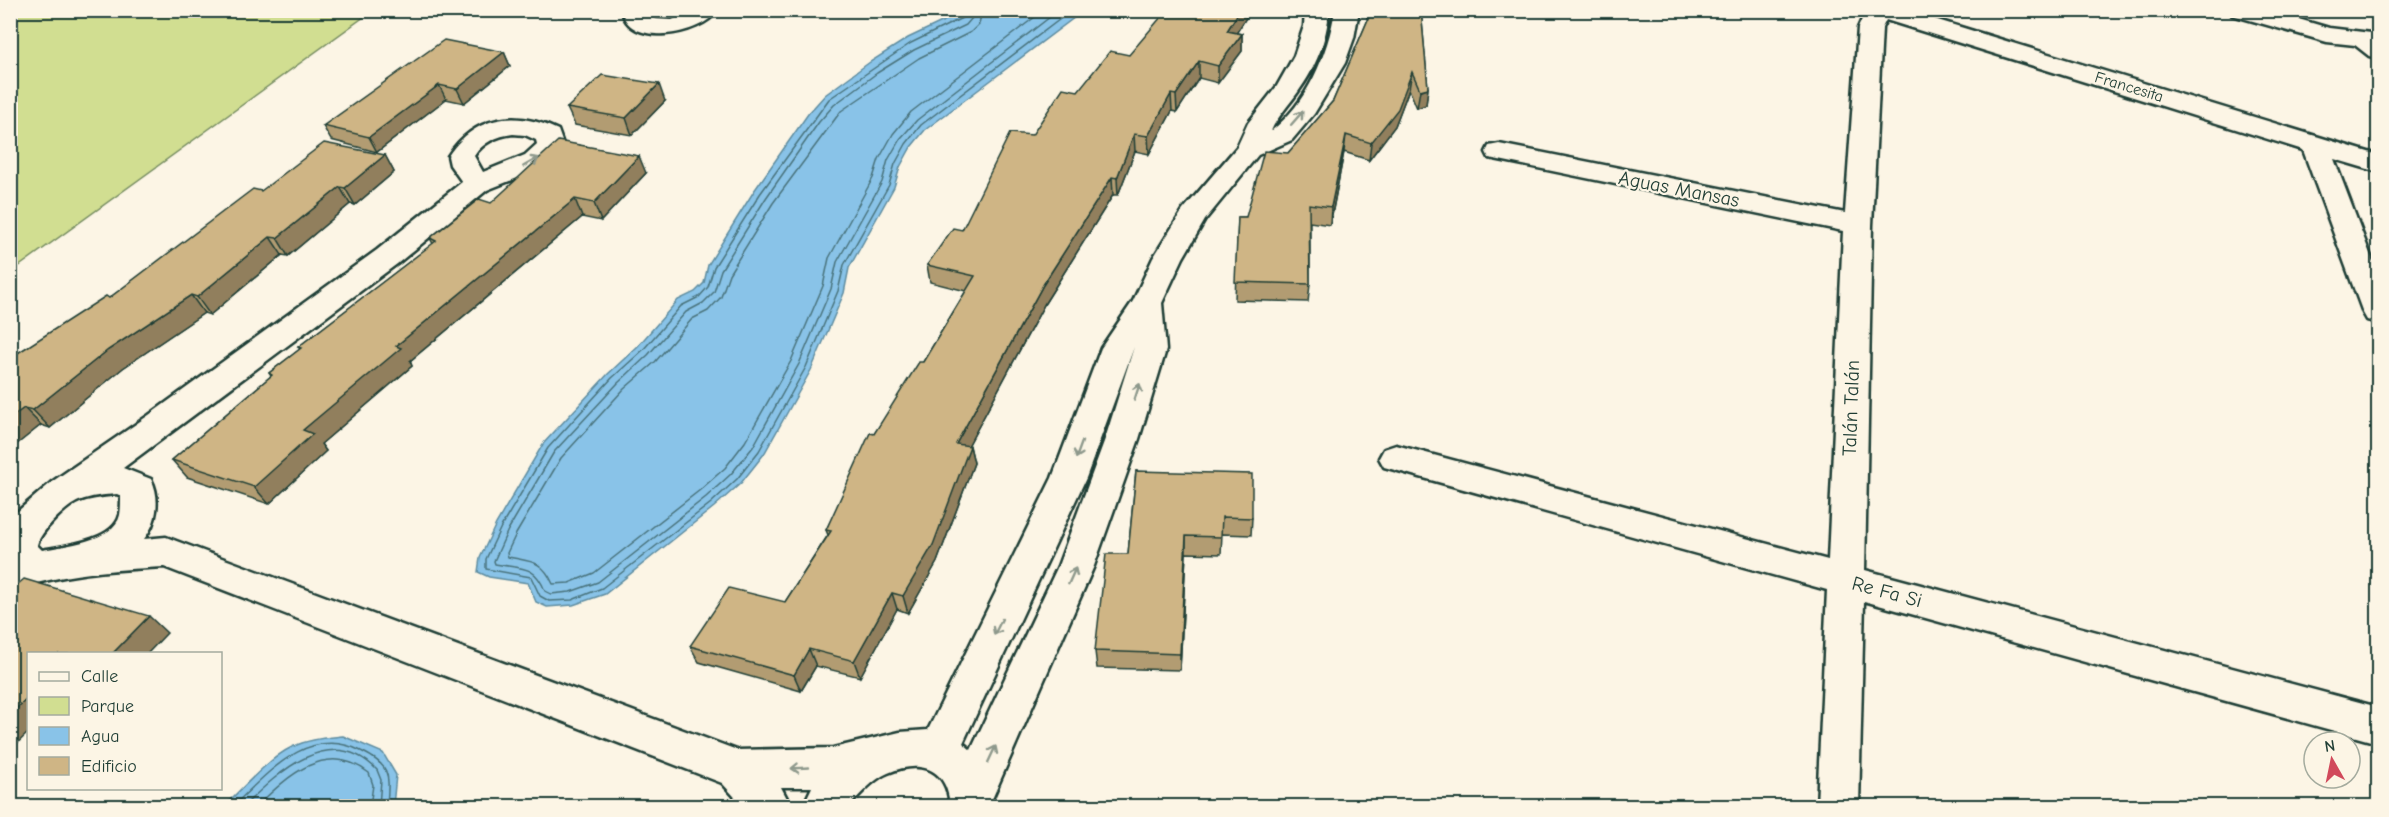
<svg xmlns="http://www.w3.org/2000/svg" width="2389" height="817" viewBox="0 0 2389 817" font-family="'Comic Neue',sans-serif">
  <rect width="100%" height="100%" fill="#fcf5e5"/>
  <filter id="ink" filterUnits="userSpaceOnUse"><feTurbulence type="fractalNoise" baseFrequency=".0167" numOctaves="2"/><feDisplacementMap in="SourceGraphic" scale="12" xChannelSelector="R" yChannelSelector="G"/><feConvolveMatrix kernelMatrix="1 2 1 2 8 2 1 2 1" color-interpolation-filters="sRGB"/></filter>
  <g filter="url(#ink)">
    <polygon fill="#d1de91" stroke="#788e62" stroke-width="1.5" points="11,10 372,10 372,11 11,272"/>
    <g fill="#89c3e8" stroke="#5f8da0" stroke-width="1.5">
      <polygon points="965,11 1083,11 925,130 911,147 900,167 894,187 849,268 844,293 811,370 764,454 741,483 714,507 605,594 573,605 547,607 536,602 528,583 489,577 478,572 480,558 496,524 543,444 608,374 638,346 678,300 695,292 704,283 708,265 754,191 808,114 825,95 870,62 908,38"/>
      <path d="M343,736L383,753L396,775L393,806H224C243,788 269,758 292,747C308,739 326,738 343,736Z"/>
    </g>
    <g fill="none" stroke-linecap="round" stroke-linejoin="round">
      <g stroke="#49737c" stroke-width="1.5">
        <polyline points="965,10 962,18 911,43 829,99 760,194 714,267 708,287 699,297 681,306 643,350 612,378 548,448 501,527 486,559 486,569 531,577 540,596 549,601 572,600 602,588 711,503 737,479 759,451 806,367 838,291 844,265 889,185 895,164 906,144 921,125 1072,10"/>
        <path d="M973,10L972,18L966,25L914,50L877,73L834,105L819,122L766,198L721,270L714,292L703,303L686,312L648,355L618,383L554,452L508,530L494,561L495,564C521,569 535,564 545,591L551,594L570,592L598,582L706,497L731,474L753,447L799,364L831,289L837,262L882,182L888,160L900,139L917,120L1059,10"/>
        <path d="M982,10L979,24L971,32L919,58L841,111L773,203L729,274L721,297L708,311L692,319L655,362L624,389L561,458L516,534L507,553L508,557C532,562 542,560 553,584L569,583L594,573L700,490L725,468L745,442L791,361L823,286L829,258L873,178L879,159L893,134L911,112L1044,10"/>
        <path d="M233,806C268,773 309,724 361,751C392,766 389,775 387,806"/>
        <path d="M244,806C279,772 331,722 377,770L381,780L379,806"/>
        <path d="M257,806C287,777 326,739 369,773L373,785L370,806"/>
      </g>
      <defs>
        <g id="minor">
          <path d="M622,10H646V15L656,19L672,20L693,10H718C701,36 627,48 622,10Z"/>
          <path d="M1305,10H1329C1327,40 1315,69 1298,92C1289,105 1277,117 1271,131C1307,104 1328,54 1335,10H1359L1354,38L1345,63L1314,114L1292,140L1258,155L1205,220L1183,258L1162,303L1166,350L1139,439L1094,566L989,806H946L949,798C943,765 916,761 888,773C873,779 860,795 849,806H803L812,787H781L791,806H743L722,783L164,567C108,570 65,573 10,591L11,517L53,481L149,415L377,250L462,182L450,165L448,156C474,116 516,109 558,130L563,144L555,159L545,167L487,190L397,264L123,468L151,479C161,498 157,523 144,539L166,537L179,542L737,750L833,748L900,732L928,730L1052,478L1101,348L1133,301L1153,258L1183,210L1237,147L1248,123L1277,86L1294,56L1304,26ZM513,134L525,135L536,140L537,144L525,155L483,172L474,156C483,142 497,136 513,134ZM1134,347L1105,439L1058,566L971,750L963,743L1086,478ZM117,494L121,496C121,502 121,509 120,515C114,541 64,546 42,550L37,545C40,532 66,506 79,501C91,496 104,495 117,494Z"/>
          <polygon points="1866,10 1905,10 2378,155 2378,172 2334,159 2378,275 2378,323 2367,320 2363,313 2303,150 1886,20 1882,28 1872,225 1865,570 2378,707 2378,743 1864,601 1859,806 1817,806 1827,590 1384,467 1379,458 1384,449 1396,445 1828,560 1843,231 1499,160 1489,158 1486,152 1489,146 1499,144 1845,213 1858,28"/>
          <polygon points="2229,10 2268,10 2329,28 2371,33 2378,39 2378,58 2369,56 2355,45 2327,42 2232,15"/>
        </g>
      </defs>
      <use href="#minor" stroke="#1f3d34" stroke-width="5"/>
      <use href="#minor" fill="#fcf5e5" fill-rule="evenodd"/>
    </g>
    <g fill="#b29c72" stroke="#1f3d34" stroke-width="1.5">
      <polygon points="1251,10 1236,33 1242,34 1242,51 1218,83 1199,78 1177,112 1172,111 1149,154 1135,151 1118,195 1113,195 1045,303 968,446 970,446 974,463 937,562 908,613 897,609 860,677 816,666 801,691 699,662 690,646 785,602 828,535 826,530 874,434 923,362 966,291 930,282 927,265 962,230 1032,135 1078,91 1129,55"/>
      <polygon points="1367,10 1421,10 1428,88 1426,105 1417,108 1409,89 1395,126 1369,160 1344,152 1330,225 1310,222 1310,284 1308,302 1235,300 1238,217 1246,217 1288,153 1333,101 1367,22"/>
      <polygon points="504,52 510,66 464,103 446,99 377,152 331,140 323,126"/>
      <polygon points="665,101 632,135 575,125 567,108"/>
      <polygon points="385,155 394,172 355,205 350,204 288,256 282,255 210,315 204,313 123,368 50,428 41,425 10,449 10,358 109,298 261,191"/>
      <polygon points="646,173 601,221 582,217 410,361 412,366 321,444 326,451 269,504 187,477 172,460 271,376 269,373 300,349 298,347 433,244 430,238 491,203"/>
      <polygon points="1136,471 1252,518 1251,535 1222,534 1221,554 1186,553 1180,670 1097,668 1095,651 1128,554"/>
    </g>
    <g fill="#917f5d" stroke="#1f3d34" stroke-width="1.5">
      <polygon points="1240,10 1251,10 1227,48 1227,31"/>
      <polygon points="1242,34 1242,51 1218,83 1218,66"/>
      <polygon points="504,52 510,66 464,103 457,89"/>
      <polygon points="1199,61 1199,78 1177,112 1176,95"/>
      <polygon points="1412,72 1409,89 1395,126 1369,160 1371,143"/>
      <polygon points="659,84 665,101 632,135 626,118"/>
      <polygon points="439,85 446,99 377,152 369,137"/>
      <polygon points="1428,88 1426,105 1417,108 1420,90"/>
      <polygon points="1171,94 1172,111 1149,154 1148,136"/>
      <polygon points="1134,134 1135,151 1118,195 1117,178"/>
      <polygon points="1346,135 1344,152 1330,225 1331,207"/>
      <polygon points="385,155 394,172 355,205 345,188"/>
      <polygon points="639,156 646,173 601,221 594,203"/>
      <polygon points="1112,177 1113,195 1045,303 960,461 956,444 1043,285"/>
      <polygon points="340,187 350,204 288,256 277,238"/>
      <polygon points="575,199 582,217 410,361 412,366 321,444 326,451 269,504 254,487 303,430 396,346"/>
      <polygon points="270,237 282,255 210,315 197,297"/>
      <polygon points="191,295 204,313 123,368 50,428 33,410 108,350"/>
      <polygon points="24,408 41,425 11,449 10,448 10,418"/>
      <polygon points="970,446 974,463 937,562 908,613 903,596"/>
      <polygon points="1186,536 1186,553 1180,670 1180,654"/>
      <polygon points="892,593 897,609 860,677 854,661"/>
      <polygon points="149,616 167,633 147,654 112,654"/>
      <polygon points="809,649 816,666 801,691 794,675"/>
      <polygon points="28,698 28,733 10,750 10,714"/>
    </g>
    <g fill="#cfb585" stroke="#1f3d34" stroke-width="1.5">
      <polygon points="1167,10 1240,10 1227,31 1242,34 1218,66 1199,61 1176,95 1171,94 1148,136 1134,134 1117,178 1112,177 1043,285 956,444 970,446 933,545 903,596 892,593 854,661 809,649 794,675 690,646 729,588 785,602 831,531 826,530 870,433 874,434 919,362 923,362 975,276 927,265 953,228 962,230 1010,133 1032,135 1063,88 1078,91 1110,51 1129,55"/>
      <polygon points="1369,10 1421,10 1428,88 1420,90 1412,72 1398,109 1371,143 1346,135 1331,207 1309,204 1310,284 1235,282 1238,217 1246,217 1264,151 1288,153 1333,101 1369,17"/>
      <polygon points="444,40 504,52 457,89 439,85 369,137 323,126"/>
      <polygon points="602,75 659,84 626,118 567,108"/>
      <polygon points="558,141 639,156 594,203 575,199 396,346 401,348 303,430 313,434 254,487 172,460 272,375 269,373 301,348 298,347 436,241 430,238 479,199 491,203"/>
      <polygon points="324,143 385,155 345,188 340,187 277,238 270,237 197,297 191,295 108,350 33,410 24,408 10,418 10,358 106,296 109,298 253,189 261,191"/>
      <polygon points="1136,471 1252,474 1252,518 1222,517 1221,537 1186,536 1180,654 1095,651 1106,554 1128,554"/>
      <polygon points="24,579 149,616 112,654 28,654 28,698 10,714 10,591"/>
    </g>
    <defs><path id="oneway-shaft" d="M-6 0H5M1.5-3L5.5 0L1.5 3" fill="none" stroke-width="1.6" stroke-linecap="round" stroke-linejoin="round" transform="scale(1.5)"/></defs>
    <g stroke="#8e998c">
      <use href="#oneway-shaft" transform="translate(1297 118) rotate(-49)"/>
      <use href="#oneway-shaft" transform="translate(531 162) rotate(-30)"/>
      <use href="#oneway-shaft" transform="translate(1137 392) rotate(-72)"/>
      <use href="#oneway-shaft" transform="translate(1079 450) rotate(110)"/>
      <use href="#oneway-shaft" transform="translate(1072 576) rotate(-66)"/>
      <use href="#oneway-shaft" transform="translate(998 627) rotate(116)"/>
      <use href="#oneway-shaft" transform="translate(992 754) rotate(-65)"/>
      <use href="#oneway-shaft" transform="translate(800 768) rotate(177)"/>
    </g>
  </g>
  <g text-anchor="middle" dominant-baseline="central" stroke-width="4.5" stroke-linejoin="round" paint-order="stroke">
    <g font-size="16" fill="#1f3d34" stroke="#fcf5e5">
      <text transform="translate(2129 87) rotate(17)">Francesita</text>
    </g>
    <g font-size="20" fill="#1f3d34" stroke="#fcf5e5">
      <text transform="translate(1679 189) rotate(11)">Aguas Mansas</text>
      <text transform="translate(1851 408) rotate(-88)">Talán Talán</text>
      <text transform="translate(1887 592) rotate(15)">Re Fa Si</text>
    </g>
  </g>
  <rect width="2389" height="817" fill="none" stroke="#fcf5e5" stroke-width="36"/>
  <rect x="18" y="18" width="2353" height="781" fill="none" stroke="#1f3d34" stroke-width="2" filter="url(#ink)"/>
  <rect x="27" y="652" width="195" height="138" fill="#fcf5e5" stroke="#a4ab9e" stroke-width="1.5"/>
  <rect x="39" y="672" width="30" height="9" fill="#fcf5e5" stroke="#a4ab9e" stroke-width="1.5"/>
  <text x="81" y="682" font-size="18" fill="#1f3d34">Calle</text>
  <rect x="39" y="697" width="30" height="18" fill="#d1de91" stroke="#a4ab9e" stroke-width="1.5"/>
  <text x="81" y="712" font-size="18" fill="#1f3d34">Parque</text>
  <rect x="39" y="727" width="30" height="18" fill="#89c3e8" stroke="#a4ab9e" stroke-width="1.5"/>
  <text x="81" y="742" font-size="18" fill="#1f3d34">Agua</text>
  <rect x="39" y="757" width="30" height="18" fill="#cfb585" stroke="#a4ab9e" stroke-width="1.5"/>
  <text x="81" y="772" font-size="18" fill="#1f3d34">Edificio</text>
  <g transform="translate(2332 760) rotate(351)"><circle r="28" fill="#fcf5e5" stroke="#a4ab9e" stroke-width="1.5"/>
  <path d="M0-4.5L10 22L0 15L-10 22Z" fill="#d1495b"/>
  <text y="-9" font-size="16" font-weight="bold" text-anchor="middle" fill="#1f3d34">N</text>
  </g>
</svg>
